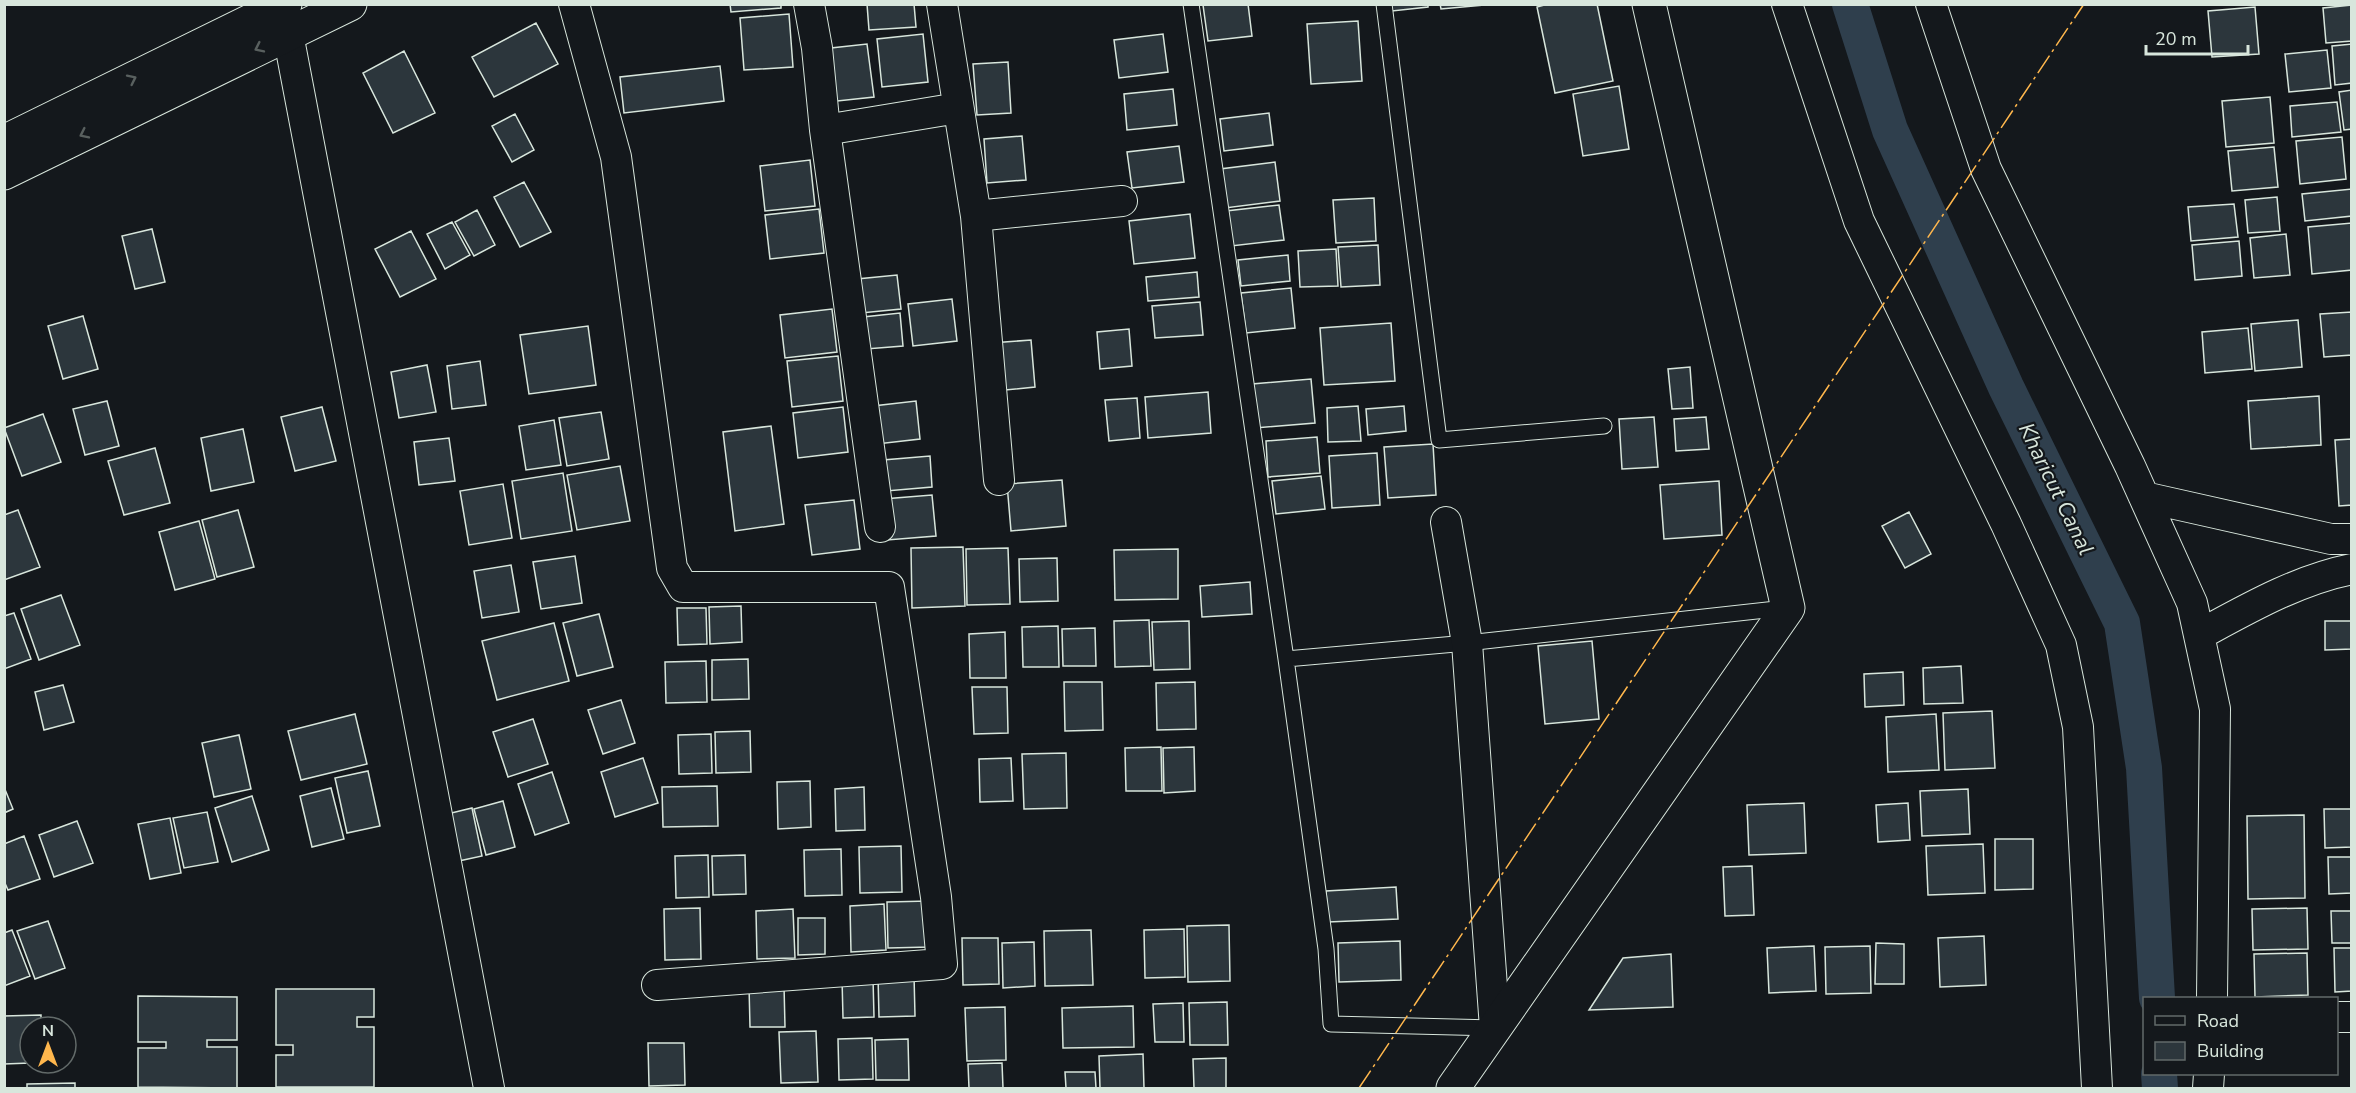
<svg xmlns="http://www.w3.org/2000/svg" width="2356" height="1093" font-family="'Nunito Sans',sans-serif">
  <rect width="100%" height="100%" fill="#14181c"/>
  <g fill="none" stroke-linecap="round" stroke-linejoin="round">
    <path stroke="#2f3f4d" stroke-width="36" d="M1850 4 1890 130 2006 387 2122 623 2144 768 2157 998
      M2159 1074 2160 1088"/>
  </g>
  <path fill="#2c363c" stroke="#d8e6dc" stroke-width="1.5" d="M730 4H781V8L731 12Z
    M867 4H914L916 27 869 30Z
    M1248 4 1252 36 1208 41 1203 5Z
    M1391 4H1428V7L1392 11Z
    M1440 4H1484V5L1441 9Z
    M1548 4H1597L1613 81 1555 93 1537 7Z
    M2352 5V41L2326 43 2323 8Z
    M2255 7 2259 54 2212 57 2208 11Z
    M789 14 793 67 744 70 740 18Z
    M1358 21 1362 81 1311 84 1307 24Z
    M536 23 558 64 494 97 472 57Z
    M923 34 928 82 882 87 877 39Z
    M1163 34 1168 72 1119 78 1114 40Z
    M867 44 874 97 828 102 822 49Z
    M2352 44V83L2335 85 2332 46Z
    M2327 50 2331 88 2289 92 2285 54Z
    M404 51 435 113 393 133 363 73Z
    M1008 62 1011 113 977 115 973 64Z
    M720 66 724 101 624 113 620 77Z
    M1619 86 1629 149 1583 156 1573 94Z
    M1173 89 1177 125 1127 130 1124 94Z
    M2352 90V129L2344 130 2339 92Z
    M2270 97 2274 143 2226 147 2222 101Z
    M2337 102 2341 132 2292 137 2290 106Z
    M1269 113 1273 145 1224 151 1220 119Z
    M515 114 534 150 512 162 492 126Z
    M1022 136 1026 180 987 183 984 139Z
    M2342 137 2346 179 2300 184 2296 141Z
    M1179 146 1184 182 1132 188 1127 152Z
    M2274 147 2278 187 2232 191 2228 151Z
    M810 160 815 206 765 211 760 166Z
    M1275 162 1280 201 1225 208 1220 169Z
    M524 182 551 232 520 247 494 197Z
    M2352 189V216L2305 221 2302 194Z
    M2277 197 2280 231 2248 233 2245 200Z
    M1374 198 1376 241 1336 243 1333 200Z
    M2234 204 2238 237 2191 241 2188 207Z
    M1279 205 1284 240 1231 246 1226 211Z
    M819 209 824 253 770 259 765 215Z
    M477 210 495 245 474 256 455 222Z
    M1190 214 1195 258 1134 264 1129 221Z
    M452 222 470 255 445 269 427 234Z
    M2352 223V270L2312 274 2308 227Z
    M152 229 165 282 135 289 122 236Z
    M411 231 436 279 400 297 375 249Z
    M2286 234 2290 275 2254 278 2250 238Z
    M2239 241 2242 276 2195 280 2192 245Z
    M1378 245 1380 285 1341 287 1338 247Z
    M1336 249 1338 286 1300 287 1298 251Z
    M1288 255 1290 281 1241 286 1238 260Z
    M1197 272 1199 297 1148 301 1146 277Z
    M897 275 901 309 861 313 857 279Z
    M1291 288 1295 328 1246 333 1241 293Z
    M952 299 957 341 913 346 908 304Z
    M1200 302 1203 335 1155 338 1152 306Z
    M832 309 837 352 785 358 780 315Z
    M2352 312V355L2324 357 2320 314Z
    M900 313 903 346 866 349 863 317Z
    M83 316 98 369 63 379 48 326Z
    M2298 320 2302 367 2255 371 2251 324Z
    M1391 323 1395 381 1324 385 1320 328Z
    M588 326 596 385 529 394 520 335Z
    M2248 328 2252 369 2205 373 2202 332Z
    M1129 329 1132 366 1100 369 1097 332Z
    M1031 340 1035 387 995 391 991 343Z
    M838 356 843 401 792 407 787 361Z
    M480 361 486 405 452 409 447 366Z
    M427 365 436 412 399 418 391 372Z
    M1690 367 1693 408 1672 409 1668 369Z
    M1311 379 1315 423 1255 428 1252 384Z
    M1208 392 1211 433 1148 438 1145 397Z
    M2319 396 2321 445 2251 449 2248 401Z
    M1137 398 1140 438 1109 441 1105 400Z
    M107 401 119 446 85 455 73 409Z
    M916 401 920 439 877 444 873 406Z
    M1358 406 1361 441 1328 442 1327 408Z
    M1404 406 1406 431 1368 435 1366 409Z
    M322 407 336 461 295 471 281 417Z
    M843 407 848 452 798 458 793 413Z
    M601 412 609 459 567 466 559 418Z
    M43 414 61 462 22 476 4 428Z
    M1654 417 1658 467 1622 469 1619 419Z
    M1706 417 1709 449 1676 451 1674 419Z
    M554 420 561 465 526 470 519 426Z
    M771 426 784 524 735 531 723 432Z
    M243 429 254 482 211 491 201 438Z
    M1317 437 1320 473 1268 477 1266 441Z
    M449 438 455 481 419 485 414 442Z
    M2352 439V505L2339 506 2335 440Z
    M1433 444 1436 495 1388 498 1384 447Z
    M155 448 170 503 124 515 108 461Z
    M1377 453 1380 505 1332 508 1329 456Z
    M930 456 932 487 886 491 883 460Z
    M620 466 630 521 577 530 567 475Z
    M563 473 572 531 521 539 512 481Z
    M1321 476 1325 509 1276 514 1272 481Z
    M1062 480 1066 526 1011 531 1007 484Z
    M1719 481 1722 535 1664 539 1660 485Z
    M503 484 512 538 469 545 460 491Z
    M932 495 936 536 887 540 883 499Z
    M854 500 860 549 812 555 805 505Z
    M18 510 40 567 4 580V515Z
    M238 510 254 567 217 577 202 520Z
    M1909 512 1931 554 1905 568 1882 526Z
    M199 521 215 579 175 590 159 532Z
    M963 547 965 606 912 608 911 548Z
    M1008 548 1010 604 967 605 966 549Z
    M1178 549V599L1115 600 1114 550Z
    M575 556 582 603 541 609 533 562Z
    M1057 558 1058 601 1020 602 1019 559Z
    M511 565 519 612 482 618 474 571Z
    M1250 582 1252 614 1202 617 1200 586Z
    M61 595 80 645 39 660 21 609Z
    M741 606 742 642 710 644 709 607Z
    M677 608H706L707 644 678 645Z
    M14 613 31 659 4 669V616Z
    M599 614 613 667 577 676 563 623Z
    M1149 620 1151 666 1115 667 1114 621Z
    M1189 621 1190 669 1154 670 1152 622Z
    M2325 621H2352V649L2325 650Z
    M554 623 569 681 497 700 482 641Z
    M1058 626 1059 667H1023L1022 627Z
    M1095 628 1096 666H1063L1062 629Z
    M1005 632 1006 678H970L969 634Z
    M1592 641 1599 719 1545 724 1538 646Z
    M748 659 749 699 712 700V660Z
    M706 661 707 702 666 703 665 662Z
    M1961 666 1963 703 1924 704 1923 668Z
    M1903 672 1904 705 1865 707 1864 674Z
    M1064 682H1102L1103 730 1065 731Z
    M1195 682 1196 729 1157 730 1156 683Z
    M63 685 74 722 44 730 35 692Z
    M972 687H1007L1008 733 974 734Z
    M621 700 635 743 603 754 588 710Z
    M1992 711 1995 768 1945 770 1943 713Z
    M355 714 367 764 301 780 288 731Z
    M1936 714 1939 770 1888 772 1886 717Z
    M533 719 548 764 508 777 493 732Z
    M750 731 751 772 716 773 715 732Z
    M711 734 712 773 679 774 678 735Z
    M239 735 251 789 214 797 202 743Z
    M1161 747 1162 791H1126L1125 748Z
    M1194 747 1195 791 1164 793 1163 748Z
    M1066 753 1067 808 1024 809 1022 754Z
    M643 758 658 803 615 817 601 772Z
    M1011 758 1013 801 980 802 979 759Z
    M368 771 380 826 347 833 335 778Z
    M552 772 569 823 535 835 518 784Z
    M810 781 811 827 778 829 777 782Z
    M717 786 718 826 663 827 662 787Z
    M4 787 13 809 4 813Z
    M864 787 865 830 836 831 835 789Z
    M331 788 344 839 312 847 300 796Z
    M1968 789 1970 834 1922 836 1920 791Z
    M252 796 269 850 232 862 215 808Z
    M503 801 515 847 486 855 474 809Z
    M1804 803 1806 853 1749 855 1747 805Z
    M1908 803 1910 840 1878 842 1876 805Z
    M472 808 482 856 454 862 443 815Z
    M2324 809H2352V847L2325 848Z
    M207 812 218 862 184 868 173 818Z
    M2304 815 2305 898 2248 899 2247 816Z
    M170 818 181 873 150 879 138 824Z
    M77 821 93 863 54 877 39 835Z
    M24 836 40 879 8 890 4 881V844Z
    M1995 839H2033V889L1995 890Z
    M1983 844 1985 893 1928 895 1926 846Z
    M901 846 902 892 860 893 859 847Z
    M841 849 842 895 805 896 804 850Z
    M708 855 709 897 676 898 675 856Z
    M745 855 746 894 713 895 712 856Z
    M2328 857H2352V893L2329 894Z
    M1752 866 1754 915 1725 916 1723 867Z
    M1396 887 1398 919 1328 922 1326 891Z
    M929 901 930 947 888 948 887 902Z
    M884 904 886 950 851 952 850 906Z
    M700 908 701 959 665 960 664 909Z
    M2307 908 2308 949 2253 950 2252 909Z
    M793 909 795 958 757 959 756 911Z
    M2331 911H2352V943H2332Z
    M798 918H825V954L798 955Z
    M48 921 65 968 35 979 17 931Z
    M1229 925 1230 981 1188 982 1187 926Z
    M1184 929 1185 977 1145 978 1144 930Z
    M12 930 30 976 4 986V933Z
    M1091 930 1093 985 1045 986 1044 931Z
    M1984 936 1986 985 1940 987 1938 938Z
    M962 938H998L999 984 963 985Z
    M1400 941 1401 980 1339 982 1338 943Z
    M1034 942 1035 986 1003 988 1002 943Z
    M1876 943 1904 944V984H1875Z
    M1814 946 1816 991 1769 993 1767 948Z
    M1870 946 1871 993 1826 994 1825 947Z
    M2334 948H2352V991L2335 992Z
    M2307 953 2308 995 2255 997 2254 954Z
    M1671 954 1673 1007 1589 1010 1623 958Z
    M914 975 915 1016 879 1017 878 976Z
    M873 978 874 1017 843 1018 842 979Z
    M784 985 785 1027H750L749 986Z
    M276 989H374V1017H357V1027H374V1087H276V1055H293V1045H276Z
    M138 996 237 997V1040H207V1047H237V1088L138 1087V1048H166V1042H138Z
    M1227 1002 1228 1045H1190L1189 1003Z
    M1183 1003 1184 1042H1155L1153 1004Z
    M1133 1006 1134 1047 1063 1048 1062 1008Z
    M1005 1007 1006 1060 967 1061 965 1008Z
    M41 1015V1027H30V1063L4 1064V1016Z
    M816 1031 818 1082 781 1083 779 1032Z
    M872 1038 873 1079 839 1080 838 1039Z
    M908 1039 909 1080H876L875 1040Z
    M648 1043H684L685 1085 649 1086Z
    M1143 1054 1144 1088H1100L1099 1056Z
    M1226 1058V1088H1194L1193 1059Z
    M1002 1063 1003 1088H969L968 1064Z
    M1065 1072H1095L1096 1088H1066Z
    M75 1083V1088H27V1084Z"/>
  <g fill="none" stroke-linecap="round" stroke-linejoin="round">
    <defs>
      <path id="lane" d="M1191 4 1286 659 1326 949 1331 1024 1495 1028
        M1384 4 1439 440 1604 426
        M1286 659 1467 643 1785 608"/>
      <path id="street" d="M574 4 616 157 672 568 683 587H889L936 897 942 964 657 985
        M809 4 817 48 825 130 880 527
        M942 4 976 216 999 480
        M1787 4 1859 221 2006 524 2061 645 2078 727 2097 1088
        M1931 4 1986 169 2130 466 2192 603 2215 709 2212 998
        M282 10 288 34 489 1088
        M825 130 958 108
        M976 216 1122 201
        M2144 497 2331 539H2352
        M1446 522 1467 643 1495 1028
        M2199 635C2247 609 2297 580 2352 569
        M2336 1017H2352
        M2208 1088 2209 1074"/>
      <path id="secondary" d="M4 142 285 4
        M4 173 350 4
        M1453 1088 1788 608 1649 4"/>
    </defs>
    <use href="#lane" stroke="#d8e6dc" stroke-width="17"/>
    <use href="#street" stroke="#d8e6dc" stroke-width="32"/>
    <use href="#secondary" stroke="#d8e6dc" stroke-width="35"/>
    <use href="#lane" stroke="#14181c" stroke-width="15"/>
    <use href="#street" stroke="#14181c" stroke-width="30"/>
    <use href="#secondary" stroke="#14181c" stroke-width="33"/>
    <path stroke="#ffb74d" stroke-width="1.5" stroke-dasharray="21 4.5 3 4.5" stroke-linecap="butt" d="M1359 1088 2084 4"/>
  </g>
  <defs><path id="oneway-chevron" d="M-2-3.5L2.5 0L-2 3.5" fill="none" stroke-width="1.6" stroke-linecap="round" stroke-linejoin="round" transform="scale(1.5)"/></defs>
  <g stroke="#59605f">
    <use href="#oneway-chevron" transform="translate(259 48) rotate(154)"/>
    <use href="#oneway-chevron" transform="translate(132 79) rotate(-26)"/>
    <use href="#oneway-chevron" transform="translate(84 134) rotate(154)"/>
  </g>
  <g text-anchor="middle" dominant-baseline="central" stroke-width="4.5" stroke-linejoin="round" paint-order="stroke">
    <g font-size="22" font-style="italic" fill="#d8e6dc" stroke="#14181c">
      <text transform="translate(2056 489) rotate(64)">Kharicut Canal</text>
    </g>
  </g>
  <rect width="2356" height="1093" fill="none" stroke="#d8e6dc" stroke-width="12"/>
  <rect x="2143" y="997" width="195" height="78" fill="#14181c" stroke="#626a69" stroke-width="1.5"/>
  <rect x="2155" y="1016" width="30" height="9" fill="#14181c" stroke="#626a69" stroke-width="1.5"/>
  <text x="2197" y="1027" font-size="18" fill="#d8e6dc">Road</text>
  <rect x="2155" y="1042" width="30" height="18" fill="#2c363c" stroke="#626a69" stroke-width="1.5"/>
  <text x="2197" y="1057" font-size="18" fill="#d8e6dc">Building</text>
  <g transform="translate(48 1045)"><circle r="28" fill="#14181c" stroke="#626a69" stroke-width="1.5"/>
  <path d="M0-4.5L10 22L0 15L-10 22Z" fill="#ffb74d"/>
  <text y="-9" font-size="16" font-weight="bold" text-anchor="middle" fill="#d8e6dc">N</text>
  </g>
  <path d="M2146 45v9h102v-9" fill="none" stroke="#d8e6dc" stroke-width="3"/>
  <text x="2155" y="45" font-size="18" fill="#d8e6dc" stroke="#14181c" stroke-width="4.5" paint-order="stroke">20 m</text>
</svg>
